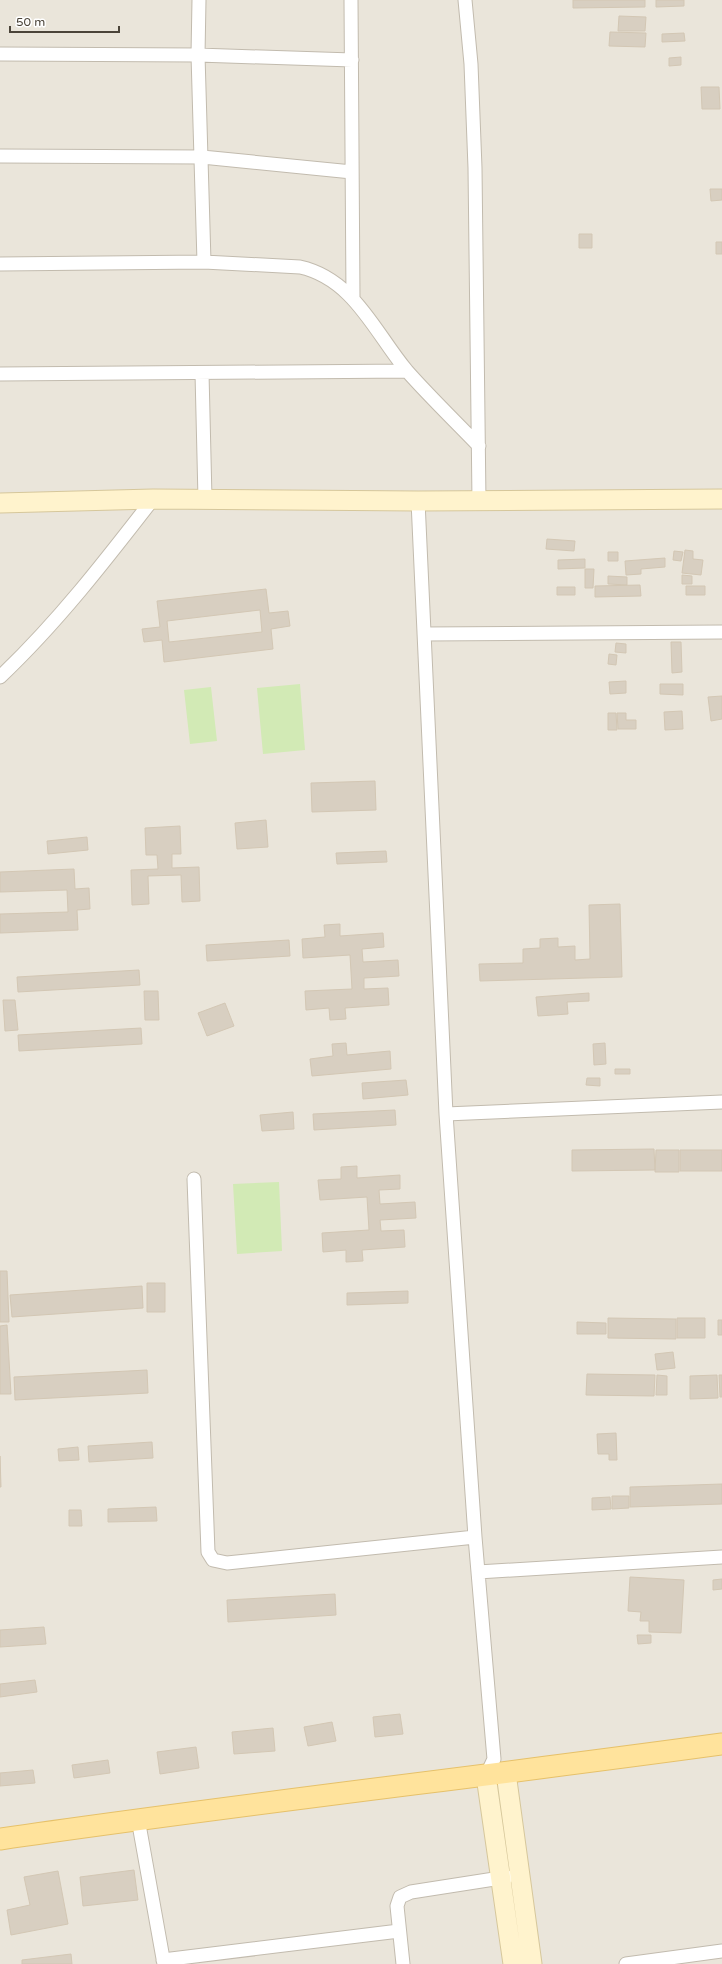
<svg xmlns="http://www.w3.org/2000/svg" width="722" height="1964" font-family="'Varela Round',sans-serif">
  <rect width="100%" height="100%" fill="#f6f3ec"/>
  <path fill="#eae5da" d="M0 0H722V1964H0Z"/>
  <path fill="#d2eab5" d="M300 684 305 750 263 754 257 688Z
    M211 687 217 741 190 744 184 690Z
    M279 1182 282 1251 237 1254 233 1184Z"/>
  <path fill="#d8cfc1" stroke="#d3c7b4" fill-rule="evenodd" d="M573 0H645V7L573 8Z
    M656 0H684V6L656 7Z
    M619 16 646 17 645 31H618Z
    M610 32 646 33 645 47 609 46Z
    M684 33 685 41 662 42V34Z
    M681 57V65L669 66V58Z
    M701 87H719L720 109H702Z
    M710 189H722V200L711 201Z
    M579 234H592V248H579Z
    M716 242H722V254H716Z
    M547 539 575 541 574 551 546 549Z
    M685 550 693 551V559L703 560 701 575 682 573Z
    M674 551 683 552 681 561 673 560Z
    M608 552H618V561H608Z
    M665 558V567L641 569V574L626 575 625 561Z
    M585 559V568L558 569V560Z
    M585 569H594L593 588H585Z
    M682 575 692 576V584H682Z
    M608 576 627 577V585L608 584Z
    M640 585 641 596 595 597V586Z
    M686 586H705V595H686Z
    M557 587H575V595H557Z
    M266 589 269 613 288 611 290 626 271 629 273 649 164 662 162 640 144 642 142 629 160 627 157 601ZM260 610 262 632 169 642 167 621Z
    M671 642H681L682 672 672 673Z
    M616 643 626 644V653L615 652Z
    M609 654 617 655 616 665 608 664Z
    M626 681V693L610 694 609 682Z
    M660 684H683V695L660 694Z
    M722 696V719L711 721 708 697Z
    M682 711 683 729 665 730 664 712Z
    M608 713H616L617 730H608Z
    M617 713H626V720H636V729H618Z
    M375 781 376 810 312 812 311 783Z
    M266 820 268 847 237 849 235 823Z
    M180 826 181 854H172V868L199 867 200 901 182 902 181 875 148 876 149 904 132 905 131 870 158 869 157 855H146L145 828Z
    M87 837 88 850 48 854 47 841Z
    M386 851 387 862 337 864 336 853Z
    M74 869 75 889 89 888 90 909 77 910 78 930 0 933V914L68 912 67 890 0 892V872Z
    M620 904 622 977 480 981 479 964 523 963V949L540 948V939L558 938V947L575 946V960L590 959 589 905Z
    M340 924V936L383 933 384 947 362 949 363 962 398 960 399 976 364 978V989L388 988 389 1005 345 1008 346 1019 330 1020 329 1008 306 1010 305 991 352 989 350 955 303 958 302 939 325 937 324 925Z
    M289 940 290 956 207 961 206 945Z
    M139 970 140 985 18 992 17 977Z
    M144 991H158L159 1020H145Z
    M589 993V1001L567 1002 568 1014 538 1016 536 997Z
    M3 1000H15L18 1030 5 1031Z
    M225 1003 234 1026 207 1036 198 1013Z
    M141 1028 142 1044 19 1051 18 1035Z
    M346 1043 347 1055 390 1051 391 1069 312 1076 310 1059 333 1056 332 1044Z
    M605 1043 606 1064 594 1065 593 1044Z
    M615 1069H630V1074H615Z
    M587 1078H600V1086L586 1085Z
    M406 1080 408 1095 363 1099 362 1083Z
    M395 1110 396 1125 314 1130 313 1114Z
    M293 1112 294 1129 262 1131 260 1115Z
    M654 1149 655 1170 572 1171V1150Z
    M656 1150H679V1172H655Z
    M680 1150H722V1171H680Z
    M357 1166V1178L400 1175V1189L379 1190 380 1204 415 1202 416 1218 380 1220 381 1231 404 1230 405 1247 362 1250 363 1261 346 1262V1250L323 1252 322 1233 369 1230 367 1197 320 1200 318 1180 341 1179V1167Z
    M0 1271H7L9 1322H0Z
    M147 1283H165V1312H147Z
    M142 1286 143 1308 12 1317 10 1295Z
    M408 1291V1303L347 1305V1293Z
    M608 1318 676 1319V1339L608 1338Z
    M677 1318H705V1338H677Z
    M718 1320H722V1335H718Z
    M577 1322 606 1323V1334H577Z
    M7 1325 11 1394H0V1326Z
    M673 1352 675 1368 657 1370 655 1354Z
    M147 1370 148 1393 15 1400 14 1377Z
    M587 1374 655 1375 654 1396 586 1395Z
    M657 1375 667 1376V1395H656Z
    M717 1375 718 1398 690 1399V1376Z
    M719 1375H722V1397H720Z
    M616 1433 617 1460H609V1454H598L597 1434Z
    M152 1442 153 1458 89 1462 88 1446Z
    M78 1447 79 1460 59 1461 58 1449Z
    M0 1456 1 1487H0Z
    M722 1484V1504L630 1507V1487Z
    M612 1496H629V1508L612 1509Z
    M610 1497 611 1509 592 1510V1498Z
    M156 1507 157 1521 108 1522V1509Z
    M69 1510H81L82 1526H69Z
    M630 1577 684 1580 681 1633 649 1632V1621H640L641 1612 628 1611Z
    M722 1579V1589L713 1590V1580Z
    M335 1594 336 1615 228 1622 227 1600Z
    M44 1627 46 1644 0 1647V1630Z
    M637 1635H651V1643L638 1644Z
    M35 1680 37 1692 0 1697V1684Z
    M400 1714 403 1734 375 1737 373 1717Z
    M332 1722 336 1741 308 1746 304 1727Z
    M273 1728 275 1751 234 1754 232 1732Z
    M196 1747 199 1768 160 1774 157 1752Z
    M108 1760 110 1773 74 1778 72 1765Z
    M33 1770 35 1783 0 1786V1773Z
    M134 1870 138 1900 83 1906 80 1877Z
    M58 1871 68 1924 11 1935 7 1910 30 1905 24 1877Z
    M71 1954 72 1964H22V1960Z"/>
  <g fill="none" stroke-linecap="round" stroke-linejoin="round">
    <defs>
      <path id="street" d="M199 0 198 55 204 262
        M351 0 353 298
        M465 0 471 64 475 168 479 501
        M0 54 198 55 352 60
        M0 156 202 157 352 172
        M0 264 204 262 300 267C354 279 375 333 407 371 430 397 455 421 479 446
        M202 373 205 499
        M0 374 407 371
        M418 501 446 1114 475 1537 494 1759 486 1776
        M424 634 722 632
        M0 677C57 623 105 561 153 499
        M446 1114 722 1102
        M194 1179 208 1552 213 1560 227 1563 475 1537
        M478 1572 722 1557
        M138 1819 164 1964
        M163 1960 399 1931
        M403 1964 397 1906 400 1897 411 1892 507 1877
        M626 1964 722 1951"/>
      <path id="secondary" d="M0 503 153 499 418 501 722 499
        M506 1773 532 1964
        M486 1776 513 1964"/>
      <path id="primary" d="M0 1839C240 1804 481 1777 722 1744"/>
    </defs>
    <use href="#street" stroke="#c2bbae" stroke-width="15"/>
    <use href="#secondary" stroke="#d6c79b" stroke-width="21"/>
    <use href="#primary" stroke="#e6c16a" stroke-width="23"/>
    <use href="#street" stroke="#fff" stroke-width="13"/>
    <use href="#secondary" stroke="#fff3cd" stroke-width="19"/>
    <use href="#primary" stroke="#ffe39c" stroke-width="21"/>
  </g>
  <path d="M10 26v6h109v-6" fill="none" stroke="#4b4439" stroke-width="2"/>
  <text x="16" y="26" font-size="12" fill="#4b4439" stroke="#ffffff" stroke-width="3" paint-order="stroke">50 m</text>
</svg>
